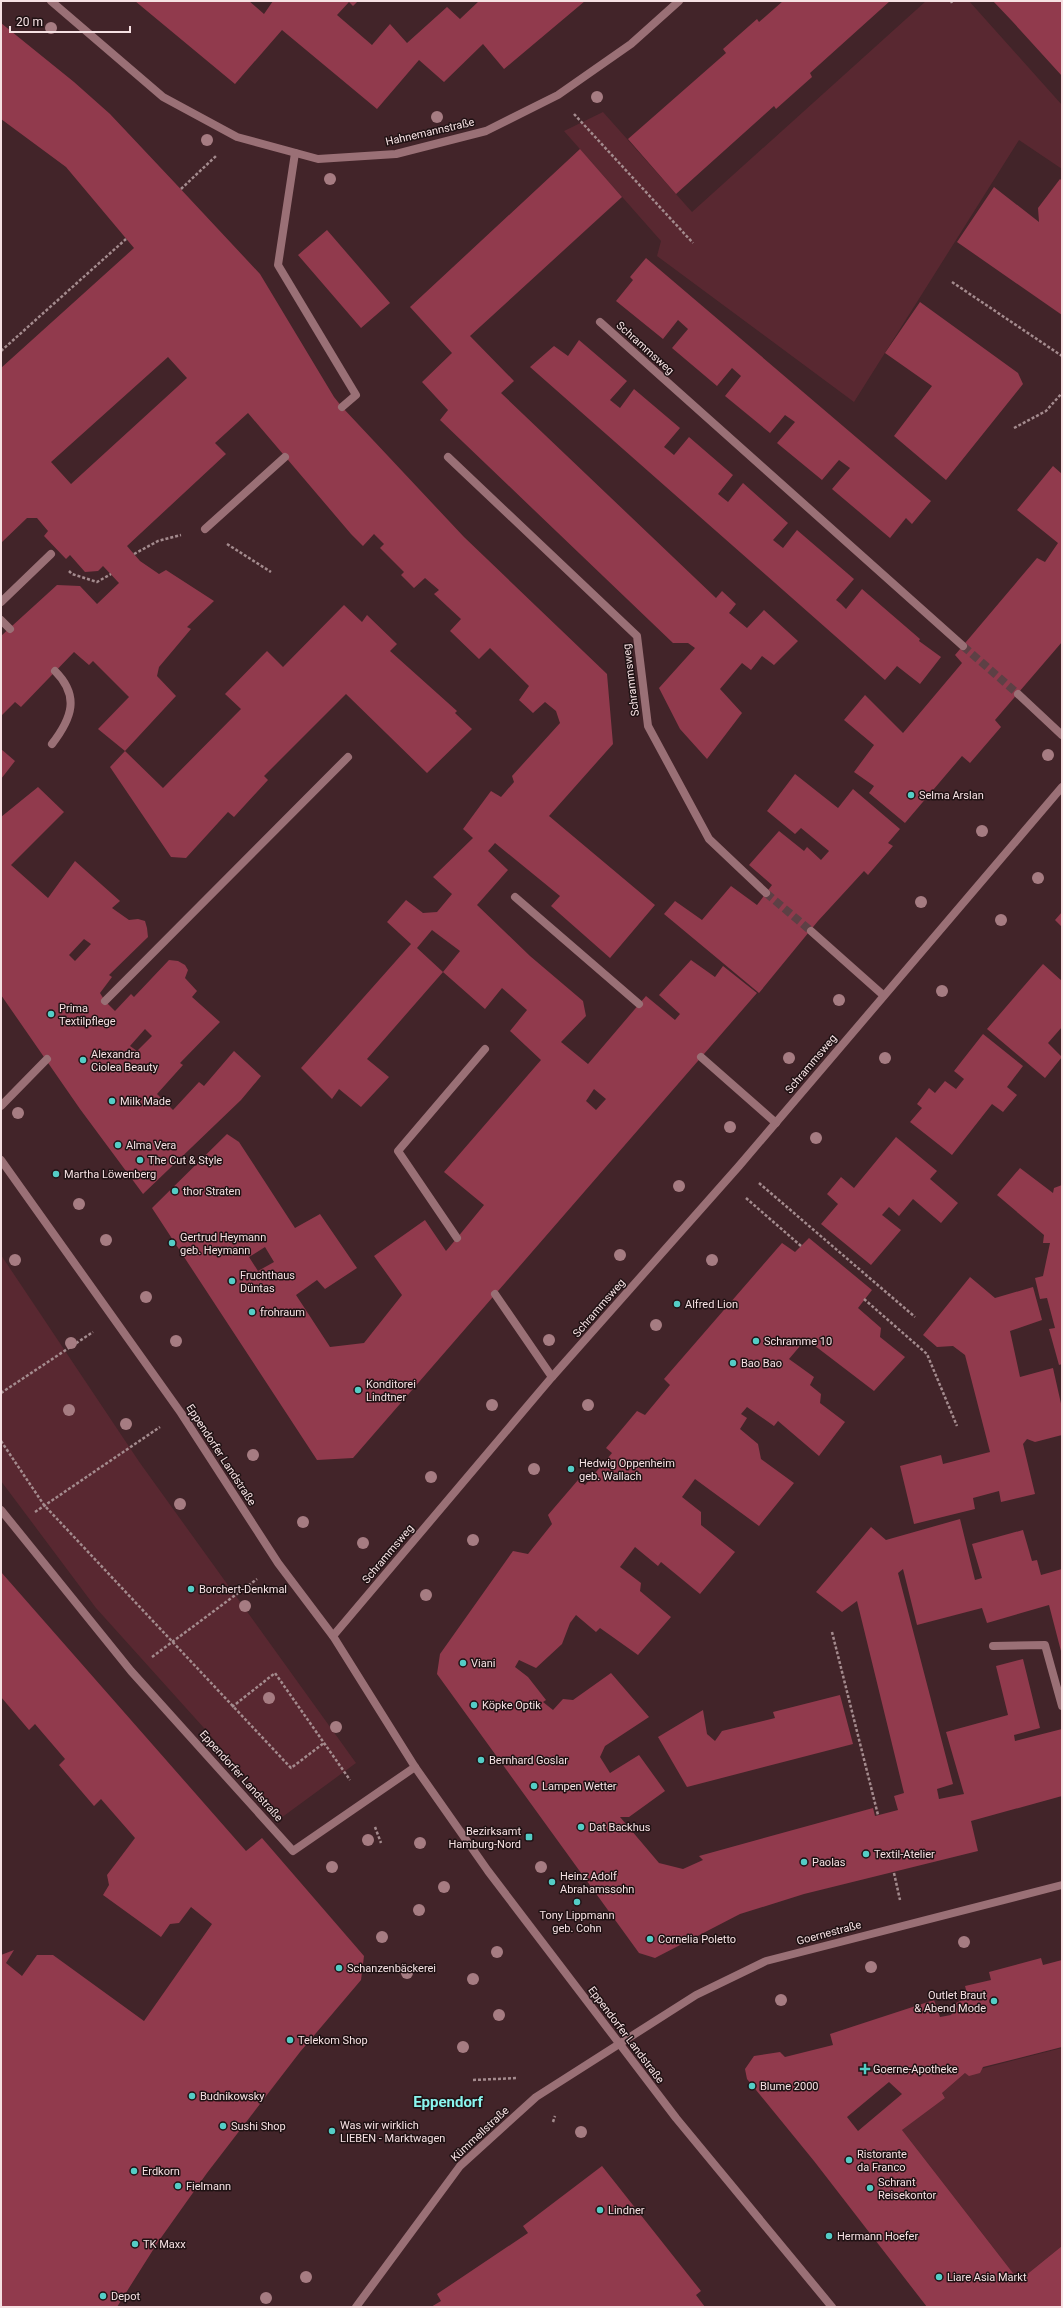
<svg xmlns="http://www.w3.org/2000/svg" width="1063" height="2308" font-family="Roboto,sans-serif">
  <rect width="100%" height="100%" fill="#422429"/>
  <path fill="#592831" d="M926 1H969L1062 105V169L1019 140 854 402 657 256 661 241 564 131 603 112 692 212Z
    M1 1255 140 1463 356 1763 281 1818 204 1728 96 1608 1 1481Z
    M1062 2048V2246L1025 2276 1016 2277 902 2130 945 2098 942 2093 965 2073Z"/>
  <path fill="#913a4d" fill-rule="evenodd" d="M135 1H249L264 14 273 1H358L353 6 349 2 337 15 372 45 390 24 407 43 447 7 460 19 479 1H585L504 69 483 44 444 82 419 60 377 109 282 30 235 84Z
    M783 1H890L810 73 812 77 776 109 774 106 676 194 628 139 726 53 723 49 757 19 759 22Z
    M993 1H1062V76L1012 21Z
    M1 23 74 82 110 114 175 183 260 274 334 397 342 407 464 537 607 674 613 744 549 816 655 905 610 958 551 906 560 896 495 843 488 851 508 870 477 905 530 956 583 1001 586 1016 561 1042 588 1064 646 996 675 1020 680 1014 659 995 691 960 715 977 723 966 757 993 353 1458 317 1460 152 1208 227 1134 239 1142 295 1228 320 1214 357 1268 325 1289 317 1280 296 1295 330 1347 364 1343 402 1295 374 1256 425 1220 446 1251 457 1238 484 1205 444 1172 541 1060 510 1031 527 1010 502 988 485 1009 443 972 460 951 432 930 417 948 443 972 367 1059 389 1077 361 1107 339 1089 332 1099 301 1068 411 944 387 922 406 900 423 913 437 912 452 894 433 877 473 838 463 829 491 791 501 797 514 782 512 776 560 723 556 711 545 702 533 713 519 700 529 686 490 648 479 659 450 631 461 619 434 594 439 590 425 578 414 588 401 575 404 572 380 548 384 544 374 534 363 546 351 534 248 413 215 443 226 454 127 546 140 561 159 574 166 570 214 601 187 627 191 629 159 667 157 676 176 696 125 751 163 788 241 709 225 694 267 651 283 667 344 605 362 622 367 615 397 644 390 651 457 711 455 713 472 729 427 773 346 694 264 776 268 780 234 817 228 812 186 858 171 857 110 767 125 751 98 729 129 697 93 661 89 665 74 652 21 707 15 702 1 716V636L57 585 80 586 97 604 119 583 103 566 98 571 85 572 70 555 66 559 44 536 48 531 37 518H27L1 543V368L134 248 66 167 1 119ZM168 357 187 378 71 484 51 462ZM594 1089 606 1099 596 1110 586 1101ZM265 1247 274 1262 258 1271 249 1257Z
    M580 149 622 197 470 336 514 381 501 393 716 598 722 591 736 604 729 613 747 628 764 610 798 641 774 665 762 656 751 670 742 663 720 689 742 713 707 759 680 729 659 688 695 648 688 643H673L440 420 448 410 422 382 452 353 410 307Z
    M1060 179 1062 181V315L957 242 994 187 1039 222 1038 208Z
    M327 230 390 303 361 328 298 255Z
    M646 258 931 501 912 524 906 518 890 538 832 489 850 468 839 460 822 480 777 443 795 422 785 415 770 433 725 396 741 376 732 368 717 386 672 348 688 329 678 320 663 339 616 301 633 280 630 277Z
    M920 302 1018 373 1023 384 946 480 894 436 932 386 885 353Z
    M579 340 627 381 610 400 620 408 634 389 680 428 664 447 668 450 674 455 689 437 733 475 718 494 728 502 743 483 788 523 773 540 783 548 797 530 854 579 836 600 841 604 846 609 862 589 920 639 919 641 941 657 920 684 897 666 885 680 530 367 554 346 568 356Z
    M1053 466 1062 474V642L995 720 1001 727 970 763 962 756 905 823 869 793 874 786 854 772 874 745 844 720 865 695 903 733 962 663 955 655 1037 558 1045 562 1058 543 1017 510Z
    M1 749 15 761 1 779Z
    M795 774 838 808 853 789 900 829 888 843 893 846 868 875 864 871 818 921 759 993 664 914 675 901 702 920 731 886 757 905 772 885 749 865 779 831 804 851 807 847 821 860 829 851 801 828 795 834 767 811Z
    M38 787 64 812 11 865 48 898 75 861 120 901 112 908 129 920 138 919 145 921 147 928 148 937 109 975 112 977 100 993 105 1001 115 1011 131 994 134 997 169 960 178 961 185 965 188 970 185 978 197 991 192 997 220 1022 180 1063 183 1065 157 1094 173 1110 199 1082 204 1086 234 1051 261 1076 241 1100 143 1194 80 1109 1 995V817ZM84 939 91 944 75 961 69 955ZM145 1029 152 1036 137 1051 130 1046Z
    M1062 912V927L1055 920Z
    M1043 964 1062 981V1027L1048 1043 1062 1057 1045 1078 987 1029Z
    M983 1034 1023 1066 1007 1087 1017 1095 1003 1112 992 1104 952 1155 910 1122 922 1108 917 1104 929 1088 935 1093 945 1081 956 1089 964 1079 954 1071Z
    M896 1137 937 1171 930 1179 958 1203 941 1223 913 1199 899 1216 889 1207 882 1215 901 1230 871 1265 821 1224 838 1204 827 1194 841 1177 854 1188Z
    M1020 1168 1053 1193 1054 1188 1062 1185V1364L1059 1365 1049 1329 1055 1328 1047 1298 1040 1299 1035 1278 1043 1276 1050 1243H1043L1044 1235 997 1195Z
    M809 1238 872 1290 858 1308 881 1328 880 1337 905 1357 874 1391 806 1339 789 1359 814 1377 810 1385 821 1394 820 1403 845 1422 819 1456 778 1421 774 1426 747 1407 741 1414 747 1418 740 1429 758 1444 761 1459 794 1483 759 1526 695 1479 682 1497 701 1512V1525L735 1552 700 1594 661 1562 658 1566 635 1547 620 1567 641 1583 640 1591 671 1617 638 1655 600 1628 596 1632 576 1615 570 1623 562 1644 536 1668 519 1660 515 1667 528 1677 546 1700 543 1702 553 1710 563 1699 573 1700 611 1673 649 1717 605 1746 600 1757 610 1773 639 1755 665 1791 629 1817H620L659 1863 683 1869 703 1860 699 1856 873 1808 875 1816 898 1810 894 1796 904 1793 857 1601 842 1612 816 1592 871 1527 886 1540 960 1519 975 1580 982 1578 972 1544 1023 1530 1032 1561 1037 1560 1041 1575 1062 1569V1655L1049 1605 987 1623 982 1608 917 1625 903 1569 898 1573 953 1784 937 1789 939 1799 964 1794 946 1732 1008 1715 996 1666 1023 1659 1040 1728 1014 1735 1015 1741 1062 1729V1796L971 1821 978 1851 804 1894 740 1914 655 1958 639 1953 437 1674 440 1654 513 1551 528 1554 552 1524 548 1515 578 1480 585 1485 612 1453 606 1448 637 1411 645 1415 670 1385 664 1379 782 1243 795 1252Z
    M970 1277 995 1298 1033 1287 1042 1320 1010 1331 1020 1377 1053 1368 1062 1408V1435L1035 1442 1027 1439 1023 1444 1035 1494 1001 1502 999 1491 973 1498 975 1509 914 1524 900 1466 941 1455 943 1464 990 1452 965 1355 953 1346 937 1347 923 1335Z
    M1 1572 246 1851 262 1838 364 1956 361 1980 300 2052 207 2173 158 2242 117 2307H1V1955L14 1950 6 1963 22 1976 37 1955H53L144 2021 212 1924 191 1907 179 1923 170 1924 161 1937 103 1895 109 1885 107 1875 135 1838 101 1799 94 1806 59 1765 65 1759 35 1724 29 1730 1 1697Z
    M840 1695 853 1744 687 1787 658 1737 703 1710 707 1734 715 1741 722 1731 775 1718 773 1712Z
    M1041 1958 1043 1965 1062 1960V2047L983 2067 980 2073 969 2076 965 2073 942 2093 945 2098 902 2130 1016 2277 1025 2276 1062 2246V2307H927L814 2161 747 2079 745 2069 754 2056 780 2052 785 2057 833 2045 830 2034 934 2000 940 2017 951 2015 957 2007 956 2003 968 1997 965 1986 991 1980 989 1972ZM889 2082 902 2094 858 2131 847 2117Z
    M602 2166 701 2291 696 2295 705 2307H431L441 2301 437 2294 528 2233 523 2226Z"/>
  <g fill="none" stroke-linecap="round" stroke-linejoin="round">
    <path stroke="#5d4045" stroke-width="8" stroke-dasharray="8 4" stroke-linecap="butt" d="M963 646 1018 694
      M766 893 811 931"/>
    <path stroke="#a48b8e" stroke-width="2.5" stroke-dasharray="3 2" stroke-linecap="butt" d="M951 1 952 3
      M574 114 693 243
      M181 189 217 155
      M952 282 1062 356
      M1 351 126 239
      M1014 428 1046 411 1062 393
      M227 544 271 572
      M134 554 158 541 181 535
      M69 571 72 574 97 582 111 574
      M759 1183 915 1317
      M746 1198 801 1246
      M864 1299 927 1354 957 1426
      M1 1393 93 1332
      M1 1441 44 1505 291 1768 324 1743
      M35 1512 160 1427
      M832 1632 878 1815
      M152 1657 257 1579
      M232 1707 275 1673 350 1780
      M375 1827 381 1843
      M894 1873 900 1900
      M473 2080 518 2078
      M553 2122 555 2116"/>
    <path stroke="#9a7076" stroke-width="8" d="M295 153 278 265 356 395 342 407
      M205 529 285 457
      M1 602 51 554
      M1 620 10 629
      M52 744C72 718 80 696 55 671
      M515 897 639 1004
      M105 1001 348 757
      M701 1057 776 1123
      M1 1106 47 1059
      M457 1238 398 1151 485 1049
      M495 1294 552 1377
      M993 1646 1045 1645 1062 1706"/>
    <path stroke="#9a7076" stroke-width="8" d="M600 322 963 646
      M448 457 637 636 648 726 709 839 766 893
      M1018 694 1062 735
      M811 931 883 995"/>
    <path stroke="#9a7076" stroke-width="8" d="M51 1 163 97 237 137 318 159 396 154 486 131 558 95 631 44 679 1
      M1 1510 131 1671 293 1851 415 1767
      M333 1636 552 1377 739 1166 1062 787
      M356 2307 460 2166 536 2097 696 1995 766 1961 1062 1885"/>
    <path stroke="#9a7076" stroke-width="8" d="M1 1160 181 1413 278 1563 333 1636 415 1767 488 1871 676 2118 832 2307"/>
  </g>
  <g fill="#a67c82">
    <circle cx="51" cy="28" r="6"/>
    <circle cx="597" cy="97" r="6"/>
    <circle cx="437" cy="117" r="6"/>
    <circle cx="207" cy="140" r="6"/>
    <circle cx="330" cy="179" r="6"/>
    <circle cx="1048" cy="755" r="6"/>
    <circle cx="982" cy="831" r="6"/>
    <circle cx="1038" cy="878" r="6"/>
    <circle cx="921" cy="902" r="6"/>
    <circle cx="1001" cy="920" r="6"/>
    <circle cx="942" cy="991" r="6"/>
    <circle cx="839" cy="1000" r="6"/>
    <circle cx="789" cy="1058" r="6"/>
    <circle cx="885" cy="1058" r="6"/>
    <circle cx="18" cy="1113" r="6"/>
    <circle cx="730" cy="1127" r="6"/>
    <circle cx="816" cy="1138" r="6"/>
    <circle cx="679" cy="1186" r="6"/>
    <circle cx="79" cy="1204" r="6"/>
    <circle cx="106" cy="1240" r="6"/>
    <circle cx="620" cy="1255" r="6"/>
    <circle cx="15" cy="1260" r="6"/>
    <circle cx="712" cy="1260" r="6"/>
    <circle cx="146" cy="1297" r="6"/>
    <circle cx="656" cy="1325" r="6"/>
    <circle cx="549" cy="1340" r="6"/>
    <circle cx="176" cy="1341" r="6"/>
    <circle cx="71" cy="1343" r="6"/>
    <circle cx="492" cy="1405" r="6"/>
    <circle cx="588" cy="1405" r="6"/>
    <circle cx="69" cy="1410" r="6"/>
    <circle cx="126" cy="1424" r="6"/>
    <circle cx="253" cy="1455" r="6"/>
    <circle cx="534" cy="1469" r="6"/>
    <circle cx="431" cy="1477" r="6"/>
    <circle cx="180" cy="1504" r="6"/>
    <circle cx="303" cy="1522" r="6"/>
    <circle cx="473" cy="1540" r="6"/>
    <circle cx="363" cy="1543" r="6"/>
    <circle cx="426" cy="1595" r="6"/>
    <circle cx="245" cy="1606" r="6"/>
    <circle cx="269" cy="1698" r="6"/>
    <circle cx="336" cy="1727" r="6"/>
    <circle cx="368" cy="1840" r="6"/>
    <circle cx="420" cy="1843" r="6"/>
    <circle cx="332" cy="1867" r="6"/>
    <circle cx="541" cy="1867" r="6"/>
    <circle cx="444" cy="1887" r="6"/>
    <circle cx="419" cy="1910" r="6"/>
    <circle cx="382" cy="1937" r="6"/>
    <circle cx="964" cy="1942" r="6"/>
    <circle cx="497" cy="1952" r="6"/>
    <circle cx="871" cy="1967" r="6"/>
    <circle cx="407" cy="1973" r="6"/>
    <circle cx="473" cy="1979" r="6"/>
    <circle cx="781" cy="2000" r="6"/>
    <circle cx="499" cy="2015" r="6"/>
    <circle cx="463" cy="2047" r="6"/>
    <circle cx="581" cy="2132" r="6"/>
    <circle cx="306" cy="2277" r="6"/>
    <circle cx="266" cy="2298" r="6"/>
  </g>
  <g fill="#54cdc6" stroke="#201214" stroke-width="1.5">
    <circle cx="911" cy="795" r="4"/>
    <circle cx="51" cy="1014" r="4"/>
    <circle cx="83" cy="1060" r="4"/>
    <circle cx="112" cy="1101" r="4"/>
    <circle cx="118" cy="1145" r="4"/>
    <circle cx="140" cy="1160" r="4"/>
    <circle cx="56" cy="1174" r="4"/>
    <circle cx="175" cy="1191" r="4"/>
    <circle cx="172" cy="1243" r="4"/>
    <circle cx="232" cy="1281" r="4"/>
    <circle cx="677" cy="1304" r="4"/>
    <circle cx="252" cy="1312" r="4"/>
    <circle cx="756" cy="1341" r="4"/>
    <circle cx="733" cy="1363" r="4"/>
    <circle cx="358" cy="1390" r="4"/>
    <circle cx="571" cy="1469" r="4"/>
    <circle cx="191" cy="1589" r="4"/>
    <circle cx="463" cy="1663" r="4"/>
    <circle cx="474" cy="1705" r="4"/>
    <circle cx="481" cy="1760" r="4"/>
    <circle cx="534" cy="1786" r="4"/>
    <circle cx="581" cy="1827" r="4"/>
    <rect x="525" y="1833" width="8" height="8" rx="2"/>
    <circle cx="866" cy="1854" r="4"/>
    <circle cx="804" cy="1862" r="4"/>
    <circle cx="552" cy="1882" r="4"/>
    <circle cx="577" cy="1902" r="4"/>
    <circle cx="650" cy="1939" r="4"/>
    <circle cx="339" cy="1968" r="4"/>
    <circle cx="994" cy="2001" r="4"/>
    <circle cx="290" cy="2040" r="4"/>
    <path d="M863 2063h4v4h4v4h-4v4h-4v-4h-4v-4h4z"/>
    <circle cx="752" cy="2086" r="4"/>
    <circle cx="192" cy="2096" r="4"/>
    <circle cx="223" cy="2126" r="4"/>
    <circle cx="332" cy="2131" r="4"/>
    <circle cx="849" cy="2160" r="4"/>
    <circle cx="134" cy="2171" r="4"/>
    <circle cx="178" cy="2186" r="4"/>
    <circle cx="870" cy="2188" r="4"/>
    <circle cx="600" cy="2210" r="4"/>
    <circle cx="829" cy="2236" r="4"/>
    <circle cx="135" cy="2244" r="4"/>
    <circle cx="939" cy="2277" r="4"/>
    <circle cx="103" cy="2296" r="4"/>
  </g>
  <g text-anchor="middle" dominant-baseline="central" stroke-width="3" stroke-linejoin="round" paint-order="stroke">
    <g font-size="11" fill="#f6e1e3" stroke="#201214">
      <text transform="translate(430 132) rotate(-13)">Hahnemannstraße</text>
      <text transform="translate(645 348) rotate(42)">Schrammsweg</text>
      <text transform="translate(631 680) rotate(-97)">Schrammsweg</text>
      <text transform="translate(811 1064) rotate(-50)">Schrammsweg</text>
      <text transform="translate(599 1308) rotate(-49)">Schrammsweg</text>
      <text transform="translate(221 1455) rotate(57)">Eppendorfer Landstraße</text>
      <text transform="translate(388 1554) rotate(-50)">Schrammsweg</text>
      <text transform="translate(241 1776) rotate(48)">Eppendorfer Landstraße</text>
      <text transform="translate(829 1933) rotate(-15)">Goernestraße</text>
      <text transform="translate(626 2035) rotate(53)">Eppendorfer Landstraße</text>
      <text transform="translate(480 2134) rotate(-43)">Kümmellstraße</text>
    </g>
    <g font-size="11" fill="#f6e1e3" stroke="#201214" text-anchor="start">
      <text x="919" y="795">Selma Arslan</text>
      <text x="59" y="1008">Prima<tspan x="59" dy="13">Textilpflege</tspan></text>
      <text x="91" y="1054">Alexandra<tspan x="91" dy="13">Ciolea Beauty</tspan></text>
      <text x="120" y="1101">Milk Made</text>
      <text x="126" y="1145">Alma Vera</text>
      <text x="148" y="1160">The Cut &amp; Style</text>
      <text x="64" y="1174">Martha Löwenberg</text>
      <text x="183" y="1191">thor Straten</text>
      <text x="180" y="1237">Gertrud Heymann<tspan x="180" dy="13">geb. Heymann</tspan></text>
      <text x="240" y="1275">Fruchthaus<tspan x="240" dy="13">Düntas</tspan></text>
      <text x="685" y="1304">Alfred Lion</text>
      <text x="260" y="1312">frohraum</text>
      <text x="764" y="1341">Schramme 10</text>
      <text x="741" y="1363">Bao Bao</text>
      <text x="366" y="1384">Konditorei<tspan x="366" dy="13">Lindtner</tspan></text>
      <text x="579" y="1463">Hedwig Oppenheim<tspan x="579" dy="13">geb. Wallach</tspan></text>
      <text x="199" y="1589">Borchert-Denkmal</text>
      <text x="471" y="1663">Viani</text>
      <text x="482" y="1705">Köpke Optik</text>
      <text x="489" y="1760">Bernhard Goslar</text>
      <text x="542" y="1786">Lampen Wetter</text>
      <text x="589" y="1827">Dat Backhus</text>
      <text x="521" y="1831" text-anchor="end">Bezirksamt<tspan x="521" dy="13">Hamburg-Nord</tspan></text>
      <text x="874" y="1854">Textil-Atelier</text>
      <text x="812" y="1862">Paolas</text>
      <text x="560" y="1876">Heinz Adolf<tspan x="560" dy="13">Abrahamssohn</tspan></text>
      <text x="577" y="1915" text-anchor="middle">Tony Lippmann<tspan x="577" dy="13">geb. Cohn</tspan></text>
      <text x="658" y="1939">Cornelia Poletto</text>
      <text x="347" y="1968">Schanzenbäckerei</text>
      <text x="986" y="1995" text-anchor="end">Outlet Braut<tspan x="986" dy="13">&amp; Abend Mode</tspan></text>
      <text x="298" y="2040">Telekom Shop</text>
      <text x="873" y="2069">Goerne-Apotheke</text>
      <text x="760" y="2086">Blume 2000</text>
      <text x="200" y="2096">Budnikowsky</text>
      <text x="340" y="2125">Was wir wirklich<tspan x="340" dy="13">LIEBEN - Marktwagen</tspan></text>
      <text x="231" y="2126">Sushi Shop</text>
      <text x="857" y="2154">Ristorante<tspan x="857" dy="13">da Franco</tspan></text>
      <text x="142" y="2171">Erdkorn</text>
      <text x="878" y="2182">Schrant<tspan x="878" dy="13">Reisekontor</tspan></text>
      <text x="186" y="2186">Fielmann</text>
      <text x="608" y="2210">Lindner</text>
      <text x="837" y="2236">Hermann Hoefer</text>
      <text x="143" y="2244">TK Maxx</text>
      <text x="947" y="2277">Liare Asia Markt</text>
      <text x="111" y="2296">Depot</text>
    </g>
    <g font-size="15" font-weight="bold" fill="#8af5ee" stroke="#201214">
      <text x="448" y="2102">Eppendorf</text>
    </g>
  </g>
  <rect width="1063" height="2308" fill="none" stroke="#f6e1e3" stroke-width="4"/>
  <path d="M10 26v6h120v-6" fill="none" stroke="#f6e1e3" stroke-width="2"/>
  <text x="16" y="26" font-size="12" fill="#f6e1e3" stroke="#201214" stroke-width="3" paint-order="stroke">20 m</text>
</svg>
